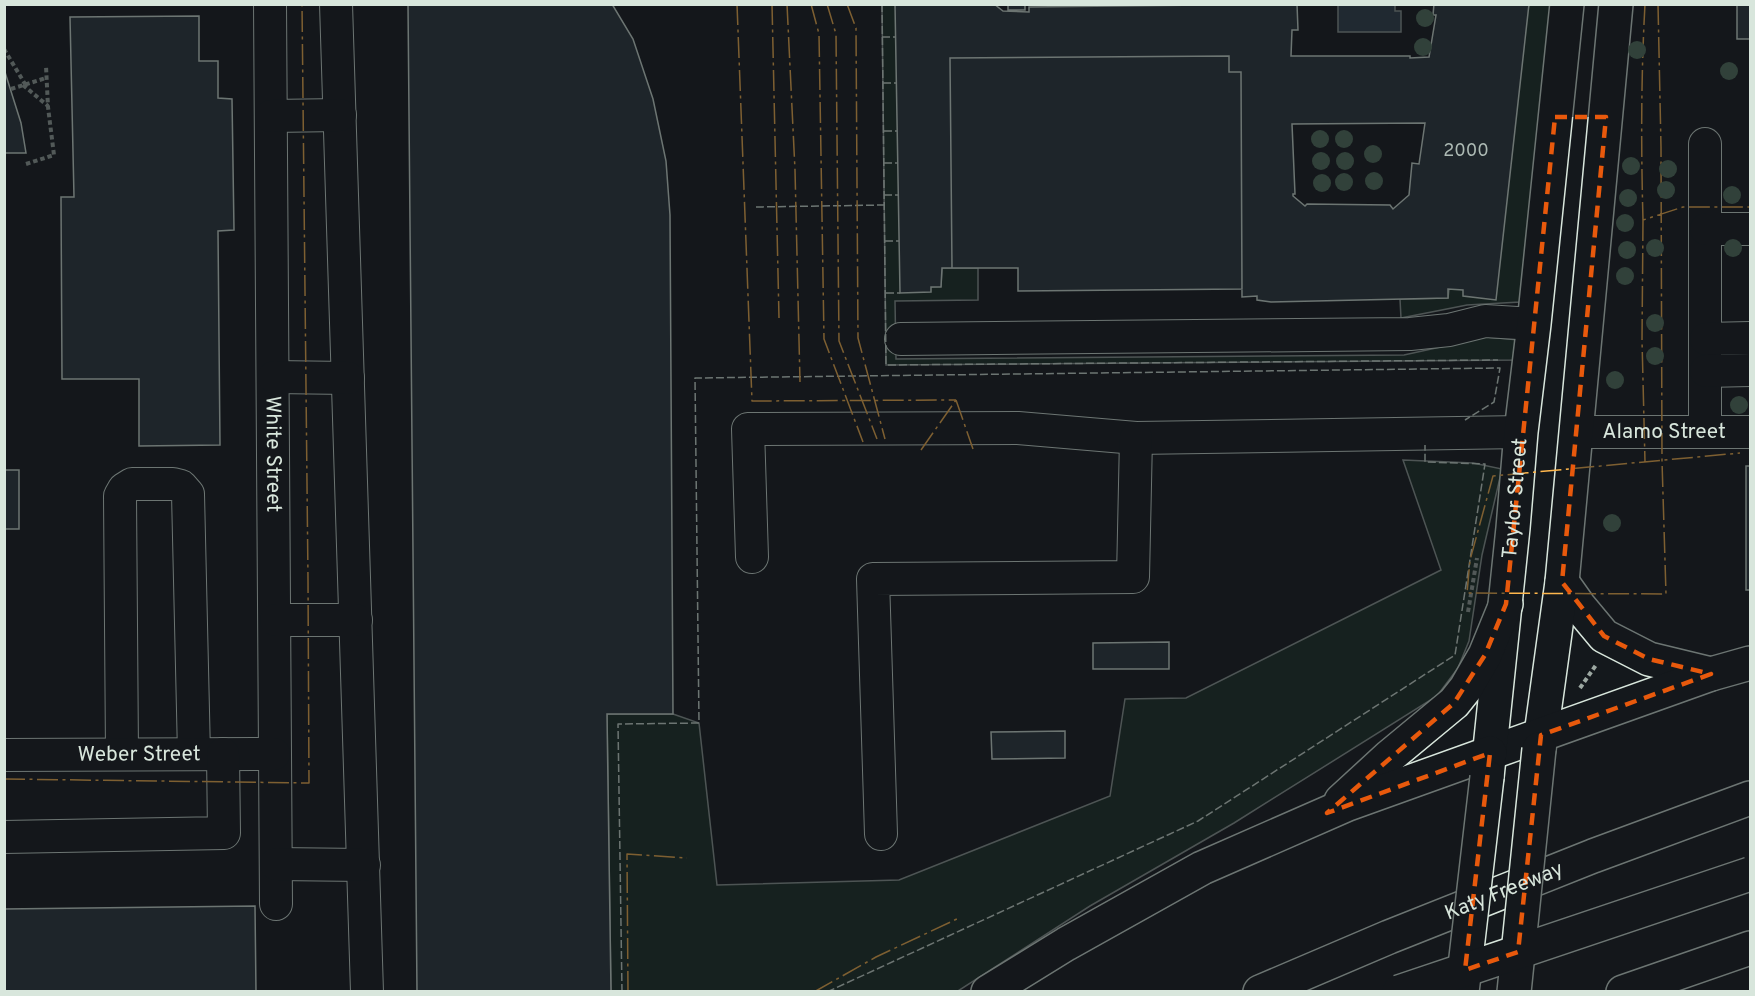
<svg xmlns="http://www.w3.org/2000/svg" width="1755" height="996" font-family="Overpass,sans-serif">
  <rect width="100%" height="100%" fill="#14181c"/>
  <path fill="#1a2d24" stroke="#939e99" stroke-width="1.5" d="M882 5H896L931 287 941 286 942 268H978V300L895 301 896 359 1404 355 1486 337 1519 340 1517 360 886 365Z
    M1529 5H1552L1520 302 1467 305 1401 318 1400 299 1448 298 1449 289Z
    M1403 460 1473 463 1502 469 1482 555 1469 641 1458 668 1437 696 1234 823 1090 906 958 991H611L607 714H673L699 723 717 885 899 880 1110 796 1125 699 1186 698 1441 570Z"/>
  <path fill="#2f3f4d" stroke="#939e99" stroke-width="1.5" d="M1338 5H1395V11H1401V32H1338Z"/>
  <path fill="#2c363c" stroke="#d8e6dc" stroke-width="1.5" fill-rule="evenodd" d="M408 4H612L633 39 653 99 666 161 670 215 673 714H607L611 992H417Z
    M895 4H994L1003 11 1029 12V7L1297 4 1298 30H1292L1291 56H1410V58L1429 57 1436 15H1433L1434 4H1529L1496 300 1463 296V290L1448 289V298L1271 302 1257 300V296L1242 297 1241 72H1229V56L950 58 952 268H942L941 287H931V292L900 293ZM1425 123 1419 164 1412 163 1409 195 1393 209 1390 205 1307 204 1305 206 1293 196V194H1295L1292 124Z
    M1008 4H1025V10H1008Z
    M1737 4H1750V39H1737Z
    M199 16V61H218V98L232 99 234 230 218 231 220 445 139 446V379H62L61 197H74L70 17Z
    M1229 56V72H1241L1242 289 1018 291V268H952L950 58Z
    M4 69 21 123 26 153H4Z
    M1746 466H1750V590H1746Z
    M4 470H19V529H4Z
    M1169 642V669H1093V643Z
    M1065 731V758L992 759 991 732Z
    M255 906 256 992H4V909Z"/>
  <g fill="none" stroke-linecap="round" stroke-linejoin="round">
    <defs>
      <g id="minor">
        <path id="s1" d="M270 4 276 904"/>
        <path d="M336 4 367 992"/>
        <path d="M271 116 340 115"/>
        <path d="M1705 144V432"/>
        <path d="M1706 229H1750"/>
        <path d="M901 339 1410 334 1449 330 1485 321 1534 324"/>
        <path d="M1706 339 1750 338"/>
        <path d="M1706 371 1750 370"/>
        <path d="M274 377 348 378"/>
        <path id="s2" d="M1577 432H1750"/>
        <path d="M752 557 748 429 1018 428 1136 438 1521 432"/>
        <path d="M276 620H356"/>
        <path d="M122 754 120 496 124 489 132 484H173L181 486 188 494 194 754"/>
        <path id="s3" d="M4 755 274 754"/>
        <path d="M881 834 873 579 1133 577 1136 438"/>
        <path d="M4 837 224 833 223 754"/>
        <path d="M276 864 364 865"/>
      </g>
      <g id="major">
        <path d="M1562 582 1579 606 1604 636 1649 659 1711 674"/>
        <path d="M1539 749 1562 582 1616 4"/>
        <path d="M1490 753 1711 674 1750 663"/>
        <path id="s4" d="M1487 777 1513 528 1521 432 1534 324 1567 4"/>
      </g>
      <g id="highway">
        <path d="M1341 801 1390 756 1454 703 1466 688 1485 655 1506 604"/>
        <path d="M988 992 1066 944 1202 868 1348 804 1490 753"/>
        <path id="s5" d="M1260 992 1389 937 1593 856 1750 798"/>
        <path d="M1623 992 1750 948"/>
      </g>
    </defs>
    <use href="#minor" stroke="#d8e6dc" stroke-width="34"/>
    <use href="#major" stroke="#d8e6dc" stroke-width="36"/>
    <use href="#highway" stroke="#d8e6dc" stroke-width="36"/>
    <path stroke="#9da8a2" stroke-width="4" stroke-dasharray="4.5 3" stroke-linecap="butt" d="M4 49 25 84
      M23 85 48 106
      M11 89 46 78
      M26 164 54 155 48 107 46 66
      M1468 612 1477 558
      M1580 688 1596 665"/>
    <use href="#minor" stroke="#14181c" stroke-width="32"/>
    <use href="#major" stroke="#14181c" stroke-width="33"/>
    <use href="#highway" stroke="#14181c" stroke-width="33"/>
    <defs>
      <path id="major-bridge" d="M1462 992 1487 777
        M1514 992 1539 749"/>
      <path id="highway-bridge" d="M1399 992 1750 874"/>
    </defs>
    <use href="#major-bridge" stroke="#d8e6dc" stroke-width="36" stroke-linecap="butt"/>
    <use href="#highway-bridge" stroke="#d8e6dc" stroke-width="36" stroke-linecap="butt"/>
    <use href="#major-bridge" stroke="#14181c" stroke-width="33"/>
    <use href="#highway-bridge" stroke="#14181c" stroke-width="33"/>
    <path stroke="#d8e6dc" stroke-width="1.5" stroke-dasharray="8 3" stroke-linecap="butt" d="M882 4 886 365 1498 360
      M882 37H895
      M883 83H896
      M884 131H897
      M884 163H898
      M884 195H898
      M756 207 884 205
      M885 241H899
      M886 293H900
      M622 992 618 724 699 723 695 378 1500 368 1494 402 1465 420
      M827 992 1198 821 1455 655 1485 464 1425 462V445"/>
    <path stroke="#ffb74d" stroke-width="1.5" stroke-dasharray="21 4.5 3 4.5" stroke-linecap="butt" d="M737 4 752 401 956 400
      M772 4 779 318
      M787 4 795 170 800 382
      M811 4 819 34 824 339 863 442
      M827 4 836 34 839 341 877 439
      M847 4 856 28 858 338 885 439
      M1645 4C1641 76 1641 148 1643 220L1683 207H1750
      M1658 4 1661 147 1662 461 1666 594 1467 593 1470 560 1493 476 1740 453
      M1643 220 1642 340 1645 462
      M956 400 973 449
      M921 450 956 400
      M4 779 309 783 308 579 302 4
      M628 992 627 854 687 858
      M814 992 876 957 959 918"/>
  </g>
  <g fill="#55745f">
    <circle cx="1425" cy="18" r="9"/>
    <circle cx="1423" cy="47" r="9"/>
    <circle cx="1637" cy="50" r="9"/>
    <circle cx="1729" cy="71" r="9"/>
    <circle cx="1320" cy="139" r="9"/>
    <circle cx="1344" cy="139" r="9"/>
    <circle cx="1373" cy="154" r="9"/>
    <circle cx="1321" cy="161" r="9"/>
    <circle cx="1345" cy="161" r="9"/>
    <circle cx="1631" cy="166" r="9"/>
    <circle cx="1668" cy="169" r="9"/>
    <circle cx="1374" cy="181" r="9"/>
    <circle cx="1344" cy="182" r="9"/>
    <circle cx="1322" cy="183" r="9"/>
    <circle cx="1666" cy="190" r="9"/>
    <circle cx="1732" cy="195" r="9"/>
    <circle cx="1628" cy="198" r="9"/>
    <circle cx="1625" cy="223" r="9"/>
    <circle cx="1655" cy="248" r="9"/>
    <circle cx="1733" cy="248" r="9"/>
    <circle cx="1627" cy="250" r="9"/>
    <circle cx="1625" cy="276" r="9"/>
    <circle cx="1655" cy="323" r="9"/>
    <circle cx="1655" cy="356" r="9"/>
    <circle cx="1615" cy="380" r="9"/>
    <circle cx="1739" cy="405" r="9"/>
    <circle cx="1612" cy="523" r="9"/>
  </g>
  <path d="M0 0H1755V996H0ZM1555 117H1606L1562 582 1604 636 1649 659 1711 674 1541 735 1518 952 1465 970 1490 753 1327 813 1454 703 1485 655 1506 604Z" fill="#14181c" fill-opacity=".55" fill-rule="evenodd"/>
  <path fill="none" stroke="#e8590c" stroke-width="4.5" stroke-dasharray="12 8" stroke-linejoin="round" d="M1555 117H1606L1562 582 1604 636 1649 659 1711 674 1541 735 1518 952 1465 970 1490 753 1327 813 1454 703 1485 655 1506 604Z"/>
  <g text-anchor="middle" dominant-baseline="central" stroke-width="4.5" stroke-linejoin="round" paint-order="stroke">
    <g font-size="18" fill="#adbab4">
      <text x="1466" y="151">2000</text>
    </g>
    <g font-size="21" fill="#d8e6dc" stroke="#14181c">
      <text stroke="none"><textPath href="#s2" startOffset="87">Alamo Street</textPath></text>
      <text stroke="none"><textPath href="#s1" startOffset="450">White Street</textPath></text>
      <text stroke="none"><textPath href="#s4" startOffset="280">Taylor Street</textPath></text>
      <text stroke="none"><textPath href="#s3" startOffset="135">Weber Street</textPath></text>
      <text stroke="none"><textPath href="#s5" startOffset="264">Katy Freeway</textPath></text>
    </g>
  </g>
  <rect width="1755" height="996" fill="none" stroke="#d8e6dc" stroke-width="12"/>
</svg>
